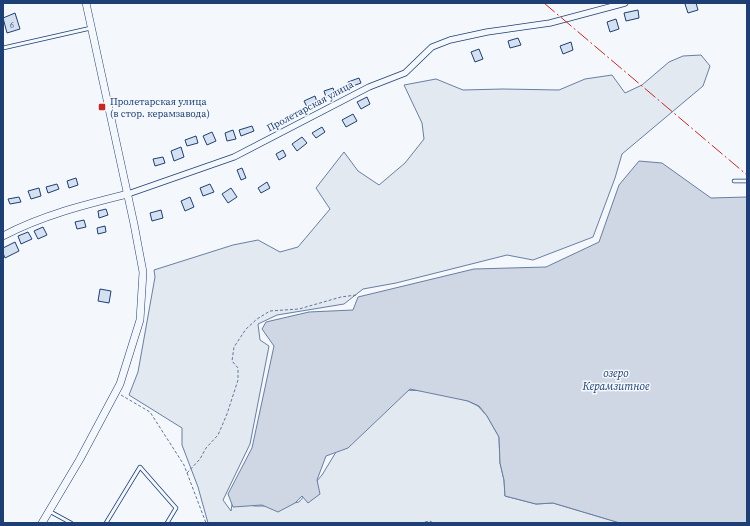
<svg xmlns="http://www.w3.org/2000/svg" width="750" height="526" font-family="'Source Serif 4',serif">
  <rect width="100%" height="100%" fill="#f4f7fb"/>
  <path fill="#e3e9f0" stroke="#687fa3" d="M701 55 710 66 703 86 622 154 615 178 593 237 533 260 507 255 396 283 363 289 344 304 277 315 258 324 260 340 269 346 250 444 223 500 231 511 233 498 254 506H277L299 502 322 475 347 434 402 390 432 391 468 401 478 406 487 416 499 437 500 463 504 480 505 496 536 504 553 503 620 523H208L198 487 182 445V428L129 395 138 372 155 277 154 270 233 245 258 240 280 252 298 247 330 209 316 188 344 152 358 171 379 185 405 163 424 139 422 123 404 85 436 79 463 90 503 89 559 90 585 79 612 75 625 93 642 85 669 62 683 56Z"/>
  <path fill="#cfd7e4" stroke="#687fa3" d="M639 161 662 163 711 198 747 197V523H620L553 503 536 504 505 496 504 480 500 463 499 437 487 416 479 406 468 401 410 389 348 448 326 456 317 480 320 494 308 503 302 496 295 503 278 512 262 505 233 507 228 494 252 448 274 346 262 329 266 322 309 312 353 310 358 297 474 269 546 267 599 242 619 185Z"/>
  <path fill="#d5e0f0" stroke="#1d3f73" d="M688 3H696L698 10 688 13 685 4Z
    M638 10 639 18 626 21 624 13Z
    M15 13 20 29 7 33 3 18Z
    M616 19 619 29 610 32 607 22Z
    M518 38 521 45 510 48 508 41Z
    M571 42 573 50 563 54 560 46Z
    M479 49 483 59 475 62 471 52Z
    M359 78 361 83 350 87 348 82Z
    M333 88 335 94 326 97 324 91Z
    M315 96 317 102 307 107 304 101Z
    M367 97 370 104 361 109 357 102Z
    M353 114 357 121 346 127 342 120Z
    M252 126 254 131 241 136 239 130Z
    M322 127 325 132 316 138 312 133Z
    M233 130 236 139 227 141 225 133Z
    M212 132 216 141 207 145 203 136Z
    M196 136 198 143 187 146 185 140Z
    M302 137 307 143 297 151 292 144Z
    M181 147 184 157 174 161 171 151Z
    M283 150 286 156 279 160 276 154Z
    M163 157 165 163 155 166 153 159Z
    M242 168 246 178 241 180 237 170Z
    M76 178 78 185 69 188 67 181Z
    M267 182 270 188 261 193 258 188Z
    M57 184 59 189 48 193 46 187Z
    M210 184 214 192 203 196 200 188Z
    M39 188 41 196 31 199 28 191Z
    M231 188 237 197 228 203 222 194Z
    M19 197 21 202 10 204 8 199Z
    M190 197 194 207 185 211 181 201Z
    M106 209 108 215 99 218 98 211Z
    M161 210 163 218 152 221 150 213Z
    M84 220 86 227 77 229 75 222Z
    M105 226 106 232 98 234 97 228Z
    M43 227 47 235 38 239 34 231Z
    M28 232 32 239 21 244 18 236Z
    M15 242 19 251 5 258 3 253V248Z
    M100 289 111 291 109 303 98 301Z"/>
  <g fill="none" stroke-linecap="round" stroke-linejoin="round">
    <defs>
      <path id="service" d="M3 48 91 28
        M734 181H747
        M49 511 71 523
        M106 523 140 467 176 508 167 523"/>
      <path id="minor" d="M128 194 234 157 369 87 405 73 432 47 450 40 487 32 550 23 625 3"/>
      <path id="tertiary" d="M3 236C43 215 84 205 128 194
        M42 523 80 459 120 384 140 320 143 272 134 224 86 3"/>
    </defs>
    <use href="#service" stroke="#1d3f73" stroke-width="4.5"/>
    <use href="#minor" stroke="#1d3f73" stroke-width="7"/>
    <use href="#tertiary" stroke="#1d3f73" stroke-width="8"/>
    <path stroke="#5e769c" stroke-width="1" stroke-dasharray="3 2" stroke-linecap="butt" d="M121 395 150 412 184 465 206 523
      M187 473 200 459 206 448 218 435 227 414 238 380V368L232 361 234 347 246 329 257 319 270 311 299 309 341 297 356 295
      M420 523 430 521 433 523"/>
    <use href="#service" stroke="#f4f7fb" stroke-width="3"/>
    <use href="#minor" stroke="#f4f7fb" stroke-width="5.5"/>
    <use href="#tertiary" stroke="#f4f7fb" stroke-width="7"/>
    <path stroke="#c62828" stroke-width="1" stroke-dasharray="14 3 2 3" stroke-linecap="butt" d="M544 3 747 175"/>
  </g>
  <rect fill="#c62828" stroke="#f4f7fb" stroke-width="1.5" x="98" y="103" width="8" height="8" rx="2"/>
  <g text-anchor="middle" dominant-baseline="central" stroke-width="3" stroke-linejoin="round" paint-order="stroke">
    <g font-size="8" fill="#4b6792">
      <text x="12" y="25">6</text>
    </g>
    <g font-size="10" fill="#1d3f73" stroke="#f4f7fb" text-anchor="start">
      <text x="110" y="101">Пролетарская улица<tspan x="110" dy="12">(в стор. керамзавода)</tspan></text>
    </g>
    <g font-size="10" fill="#1d3f73" stroke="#f4f7fb">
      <text transform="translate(310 106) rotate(-28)">Пролетарская улица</text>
    </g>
    <g font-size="11" font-style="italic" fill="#1d3f73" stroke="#f4f7fb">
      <text x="616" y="373">озеро<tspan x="616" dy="13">Керамзитное</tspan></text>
    </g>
  </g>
  <rect width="750" height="526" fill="none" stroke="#1d3f73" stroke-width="8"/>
</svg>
